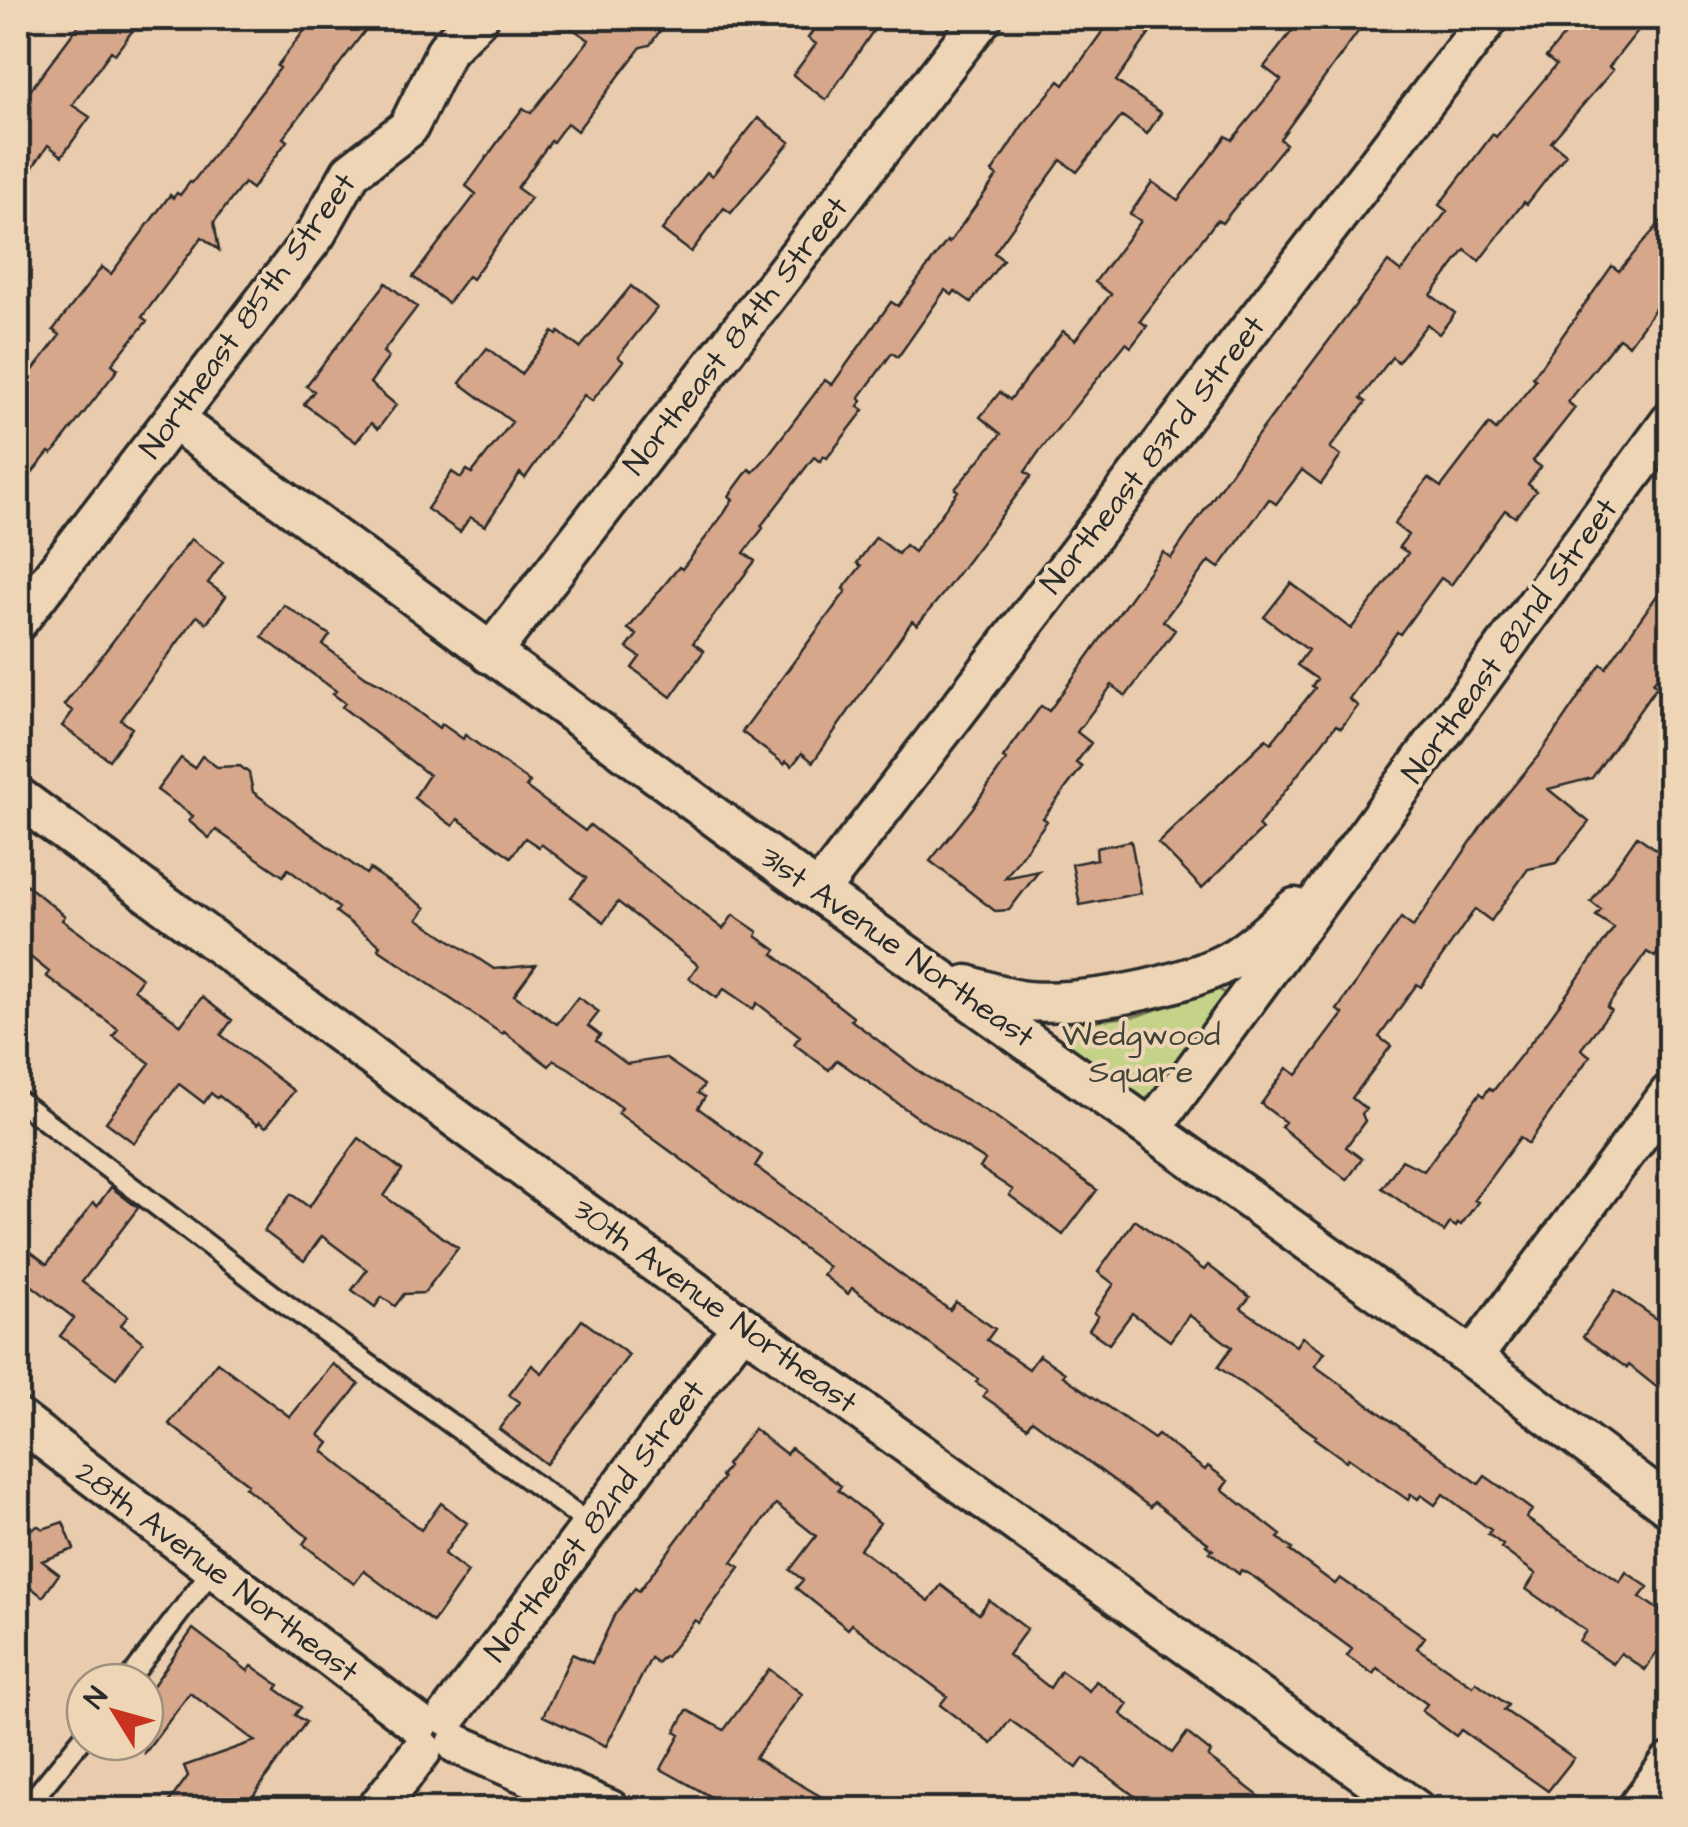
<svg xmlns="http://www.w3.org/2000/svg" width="1688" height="1827" font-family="'Architects Daughter',sans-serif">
  <rect width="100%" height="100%" fill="#e9ccad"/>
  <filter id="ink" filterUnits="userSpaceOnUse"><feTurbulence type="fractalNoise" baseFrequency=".01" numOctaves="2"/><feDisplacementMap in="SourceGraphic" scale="20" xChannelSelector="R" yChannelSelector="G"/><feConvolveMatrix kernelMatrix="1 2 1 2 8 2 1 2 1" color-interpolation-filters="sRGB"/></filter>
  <g filter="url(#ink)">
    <path fill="#c4d388" stroke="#787f5a" stroke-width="2.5" d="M1219 989 1225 994 1226 1000 1154 1097 1148 1100 1138 1097 1069 1046 1065 1038 1067 1027 1074 1023 1137 1016Z"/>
    <path fill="#d7a78b" stroke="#2b2b2b" stroke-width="2.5" d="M84 18H142L115 54 111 51 72 105 90 117 62 156 48 145 18 189V107Z
      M314 18H369L360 29 364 32 283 138 287 141 252 189 244 183 214 222 219 250 202 237 142 317 147 321 112 364 118 369 52 454 49 452 18 490V390L60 335 53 330 102 267 111 274 170 195 173 198 177 193 180 195 190 182 192 183 280 68 277 66Z
      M557 18H647L662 28 650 45 641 47 577 131 567 123 553 142 551 141 517 188 531 198 472 279 468 276 448 303 413 277 476 194 466 186 502 136 523 108 531 113 589 40Z
      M822 18H882L826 100 793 75 816 44 808 38Z
      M1112 18H1128L1150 33 1116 81 1161 113 1147 134 1122 116 1077 172 1061 160 994 253 1003 260 971 302 955 291 952 295 945 290 898 357 892 353 859 398 862 401 858 406 864 410 827 458 824 456 820 462 814 457 761 526 763 528 744 553 755 561 693 643 704 651 671 697 632 668 640 657 627 648 637 635 628 629 679 567 682 569 725 512 733 499 729 496 749 469 753 472 766 458 825 380 832 385 891 302 898 306 947 241 949 243 997 176 992 172 1022 126 1059 81 1064 85Z
      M1302 18H1368L1280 139 1286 144 1222 223 1217 220 1187 259 1140 321 1147 326 1131 347 1126 343 1038 453 1025 472 1031 476 942 595 917 625 912 621 813 762 802 753 792 766 786 761 784 764 742 732 846 591 843 589 861 566 857 563 876 537 898 554 905 545 914 552 958 491 955 489 1001 434 980 417 1000 392 1010 400 1063 331 1075 340 1111 294 1095 282 1141 221 1130 214 1152 182 1178 200 1226 136 1232 140 1281 80 1264 67Z
      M1579 18H1648L1609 67 1613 70 1551 142 1566 154 1527 204 1524 202 1479 261 1465 250 1431 295 1455 313 1439 334 1427 324 1398 362 1392 357 1361 398 1366 402 1330 448 1341 456 1321 484 1302 470 1276 504 1269 499 1219 568 1209 561 1163 621 1175 630 1126 696 1112 685 1077 732 1091 743 1076 763 1082 767 1043 818 1047 821 1005 878 1039 871 1009 910 995 911 930 861 972 809 1006 760 1003 758 1041 706 1049 711 1163 552 1171 558 1245 452 1388 262 1401 272 1447 211 1439 205 1493 134 1496 137 1556 65 1546 57Z
      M758 118 790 142 731 213 724 208 691 252 662 230 707 172 712 176Z
      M1670 211V288L1629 345 1619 338 1568 402 1575 408 1533 461 1541 467 1528 484 1536 491 1515 517 1505 510 1451 585 1441 578 1400 634 1397 632 1349 699 1358 706 1341 728 1336 725 1258 826 1262 830 1202 888 1158 843 1266 739 1271 743 1315 688 1312 686 1317 679 1297 665 1308 650 1264 617 1291 583 1351 629 1408 553 1399 547 1408 535 1394 524 1428 478 1441 487 1489 424 1496 430 1536 380 1533 377 1612 266 1619 271Z
      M386 283 417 307 383 352 389 357 370 383 396 405 378 429 371 423 356 442 304 404 314 391 306 386Z
      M631 286 657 308 618 357 623 361 592 401 584 395 525 478 520 473 485 526 470 517 460 532 427 509 452 472 461 478 467 470 472 473 512 422 460 383 487 348 521 374 553 332 557 335 559 332 580 348Z
      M191 539 223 562 208 583 226 596 207 623 197 616 121 720 132 728 109 760 62 726 73 711 64 705Z
      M1670 577V658L1653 683 1657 686 1592 778 1548 789 1589 822 1556 863 1528 869 1491 921 1475 909 1421 987 1417 984 1379 1037 1391 1046 1352 1098 1366 1109 1362 1114 1365 1121 1346 1147 1362 1159 1347 1180 1281 1127 1285 1122 1261 1104 1287 1068 1297 1075 1343 1014 1337 1010 1401 918 1413 927 1485 821 1539 755 1601 664 1606 668Z
      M284 605 330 635 323 645 366 677 383 685 439 728 442 724 463 739 465 735 530 782 526 787 585 831 590 825 723 929 733 915 758 932 756 936 776 950 773 954 853 1017 851 1020 924 1075 996 1117 1097 1190 1063 1235 1009 1195 1013 1190 980 1168 985 1160 920 1119 837 1060 829 1070 794 1044 800 1036 757 1003 753 1009 724 989 717 998 689 978 698 965 618 902 604 922 571 897 586 878 541 844 539 847 525 838 511 857 458 819 453 826 414 798 429 775 342 707 345 703 333 694 336 691 262 637Z
      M202 756 217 767 240 766 249 773 253 792 366 874 370 869 426 908 418 919 494 969 536 965 514 995 557 1024 578 997 599 1012 588 1026 600 1035 596 1041 627 1064 665 1058 704 1085 698 1093 705 1097 698 1108 762 1155 755 1166 934 1299 950 1310 956 1302 995 1329 987 1340 1029 1369 1039 1355 1065 1373 1063 1376 1154 1439 1158 1435 1205 1470 1208 1466 1228 1481 1222 1489 1281 1535 1278 1538 1292 1549 1290 1551 1335 1584 1340 1578 1425 1637 1417 1648 1473 1686 1476 1682 1508 1705 1504 1710 1574 1758 1548 1791 1461 1730 1456 1736 1422 1711 1427 1704 1377 1668 1373 1674 1347 1656 1352 1649 1254 1577 1241 1570 1239 1574 1210 1552 1213 1550 1206 1545 1208 1543 1154 1502 1150 1507 1032 1420 1027 1427 983 1396 987 1390 976 1382 978 1379 852 1288 848 1294 823 1275 829 1267 618 1113 622 1108 570 1069 554 1060 549 1066 504 1032 502 1034 378 949 380 945 336 912 339 908 288 869 283 876 216 830 209 838 189 821 193 816 157 790 181 758 194 768Z
      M1637 836 1670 859V935L1655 957 1647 952 1607 1007 1611 1010 1581 1049 1590 1056 1528 1144 1520 1137 1474 1200 1478 1202 1461 1225 1458 1223 1456 1227 1450 1223 1444 1232 1382 1188 1402 1160 1424 1171 1480 1093 1484 1096 1489 1088 1493 1091 1546 1023 1614 928 1596 916 1601 910 1591 902Z
      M1131 841 1141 893 1080 905 1072 864 1097 859 1096 848Z
      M18 878 65 916 62 920 142 978 134 989 181 1025 202 997 232 1020 221 1035 294 1091 266 1127 259 1122 257 1125 219 1096 217 1098 211 1093 204 1103 179 1084 134 1143 106 1122 150 1063 113 1036 118 1029 46 976 49 972 18 947Z
      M359 1138 402 1170 384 1196 458 1248 424 1293 404 1294 395 1306 382 1297 375 1307 352 1290 367 1270 322 1236 304 1261 264 1231 291 1194 309 1207Z
      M111 1187 138 1208 82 1282 128 1316 121 1325 143 1342 116 1378 60 1336 74 1318 18 1275V1242L47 1264 93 1203 97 1206Z
      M1135 1220 1204 1270 1208 1265 1250 1297 1241 1308 1296 1346 1302 1337 1325 1352 1315 1366 1479 1484 1485 1476 1505 1490 1532 1510 1526 1518 1620 1582 1626 1572 1648 1587 1640 1597 1670 1618V1633L1645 1670 1621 1653 1613 1664 1579 1641 1586 1631 1526 1589 1536 1574 1501 1548 1503 1545 1488 1534 1491 1530 1443 1494 1435 1505 1421 1495 1418 1499 1411 1494 1408 1500 1348 1458 1346 1461 1314 1438 1316 1436 1218 1367 1232 1347 1189 1315 1170 1341 1132 1313 1109 1344 1089 1330 1098 1316 1094 1313 1114 1284 1098 1272Z
      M1615 1290 1670 1328V1398L1629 1365 1627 1368 1583 1337Z
      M582 1320 629 1355 546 1464 499 1429 519 1402 509 1395 532 1365 542 1373Z
      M217 1362 290 1417 333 1364 359 1384 319 1435 329 1443 323 1451 421 1530 441 1503 467 1523 444 1554 468 1572 433 1622 364 1571 354 1584 303 1544 308 1537 245 1487 248 1484 169 1424Z
      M754 1429 786 1454 791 1448 841 1486 838 1490 880 1523 860 1549 929 1601 941 1585 979 1614 989 1600 1027 1629 1008 1655 1050 1688 1061 1671 1089 1691 1096 1681 1128 1704 1121 1714 1172 1753 1187 1733 1211 1752 1208 1757 1277 1810H1153L1084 1758 1077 1768 1010 1720 992 1744 940 1705 947 1696 852 1624 848 1629 796 1588 803 1580 790 1570 816 1536 776 1504 732 1562 740 1567 699 1623 695 1620 666 1657 664 1656 657 1663 651 1658 606 1746 543 1716 572 1654 592 1663 615 1614 635 1588 639 1591 723 1478 721 1476 728 1467 726 1465Z
      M63 1522 74 1549 42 1561 59 1574 43 1597 18 1577V1534L38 1526 43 1529Z
      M193 1629 248 1671 252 1666 279 1685 276 1689 301 1707 295 1715 306 1722 246 1806 238 1810H163L188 1776 184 1766 255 1741 190 1693 145 1753V1697Z
      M769 1669 802 1694 755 1758 844 1810H745L724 1798 722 1803 661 1769 680 1735 675 1732 687 1710 724 1730Z"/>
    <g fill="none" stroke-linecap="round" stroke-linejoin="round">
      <defs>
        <path id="lane" d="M18 1100 276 1297 592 1526
          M127 1682 213 1569
          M24 1810 85 1735"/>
        <path id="street" d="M174 420 775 861 1472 1358 1670 1507
          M18 621 316 234 351 172 408 128 447 49 478 18
          M490 654 982 18
          M18 797 551 1188 1416 1810
          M818 892 1489 18
          M967 985C984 990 1001 997 1019 1000 1075 1008 1188 987 1236 957 1257 944 1276 925 1295 908
          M1152 1128 1670 422
          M1472 1358 1670 1093
          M18 1419 418 1724
          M448 1716 742 1326
          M457 1744 610 1810
          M376 1810 422 1750
          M1636 1810 1670 1763"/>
      </defs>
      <use href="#lane" stroke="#2b2b2b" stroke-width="25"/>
      <use href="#street" stroke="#2b2b2b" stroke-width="45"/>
      <use href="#lane" stroke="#edd5b5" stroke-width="18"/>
      <use href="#street" stroke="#edd5b5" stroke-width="38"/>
    </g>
  </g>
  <g text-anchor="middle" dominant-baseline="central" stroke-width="8" stroke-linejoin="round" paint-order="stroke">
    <g font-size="32" fill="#2b2b2b" stroke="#edd5b5">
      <text transform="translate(248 316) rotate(-54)">Northeast 85th Street</text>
      <text transform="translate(736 336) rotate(-52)">Northeast 84th Street</text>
      <text transform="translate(1153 455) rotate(-52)">Northeast 83rd Street</text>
      <text transform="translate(1510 641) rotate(-54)">Northeast 82nd Street</text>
      <text transform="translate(897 947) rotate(35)">31st Avenue Northeast</text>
      <text transform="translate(715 1306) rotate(36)">30th Avenue Northeast</text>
      <text transform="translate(595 1521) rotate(-53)">Northeast 82nd Street</text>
      <text transform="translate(217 1572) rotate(37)">28th Avenue Northeast</text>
    </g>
    <g font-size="32" fill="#424439" stroke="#edd5b5">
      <text x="1141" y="1035">Wedgwood<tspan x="1141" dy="37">Square</tspan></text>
    </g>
  </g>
  <rect width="1688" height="1827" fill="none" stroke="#edd5b5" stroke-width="60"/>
  <rect x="30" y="30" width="1628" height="1767" fill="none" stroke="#2b2b2b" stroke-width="4" filter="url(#ink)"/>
  <g transform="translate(115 1712) rotate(307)"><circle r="48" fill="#edd5b5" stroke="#9f917e" stroke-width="2.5"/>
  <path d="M0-8L18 38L0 25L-18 38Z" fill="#c8321e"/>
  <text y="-15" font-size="28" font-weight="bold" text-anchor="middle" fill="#2b2b2b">N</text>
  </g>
</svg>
